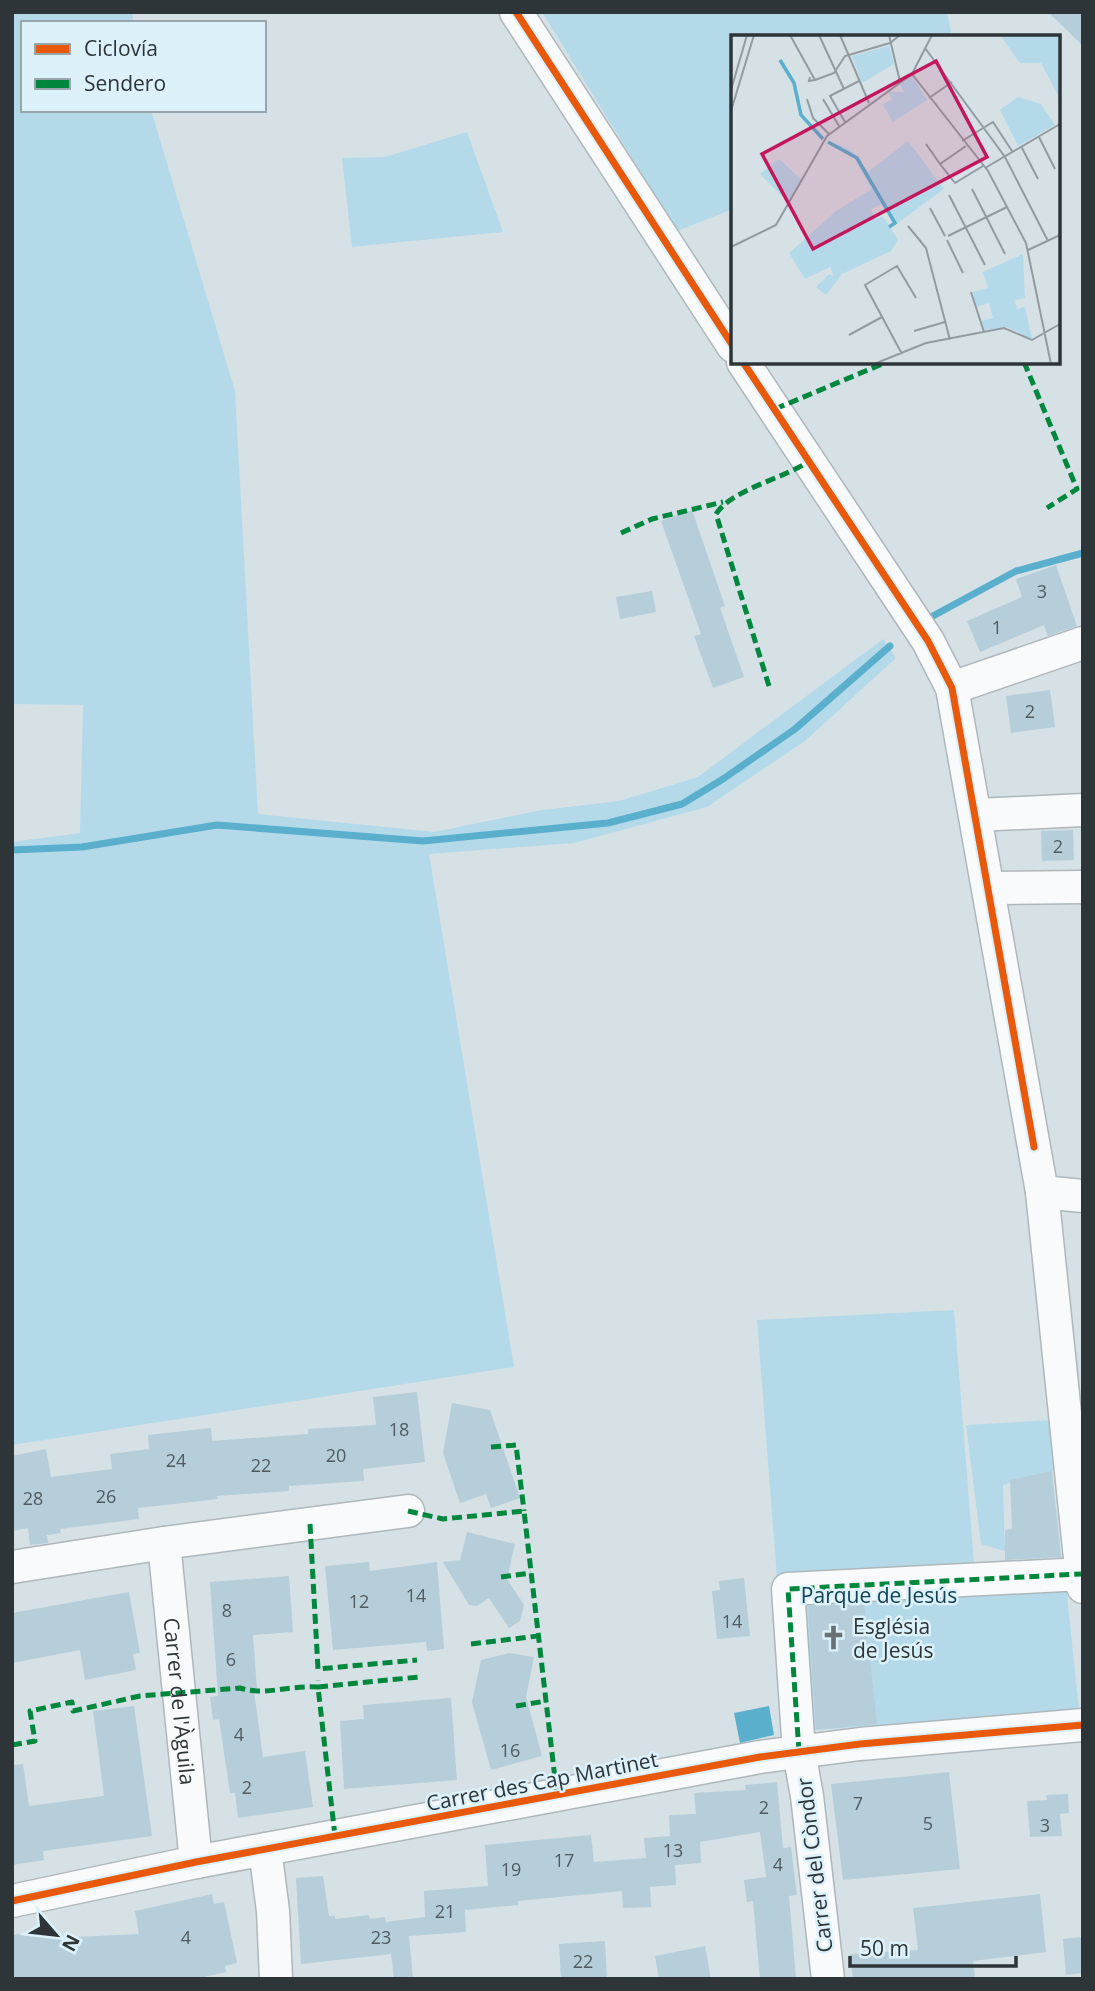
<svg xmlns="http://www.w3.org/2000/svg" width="1095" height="1991" font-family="'Open Sans',sans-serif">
  <rect width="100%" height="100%" fill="#d6e1e6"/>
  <path fill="#b4daea" d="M12 12H132L134 23H23V110H151L235 391 258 814 434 832 542 810 619 801 698 777 883 639 896 658 805 741 707 807 574 843 429 854 514 1367 12 1445V842L80 833 83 705 12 704Z
    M542 12H947L952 37H733V209L677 231Z
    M467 132 503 232 352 247 342 158 385 157Z
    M954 1310 974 1563 1064 1567 1079 1710 789 1732 757 1320Z
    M1052 1420 1056 1470 1003 1485 1005 1551 981 1544 966 1425Z"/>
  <path fill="#5aafcd" d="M769 1706 774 1735 740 1743 734 1713Z"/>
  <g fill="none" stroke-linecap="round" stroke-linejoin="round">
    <path stroke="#5aafcd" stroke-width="7" d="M931 617 1016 571 1083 553
      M12 850 82 847 217 825 423 841 608 823 682 804 723 779 795 729 890 646"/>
  </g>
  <path fill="#b5ced9" d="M1048 12H1083V46Z
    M692 510 725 606 720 608 744 677 713 688 694 636 701 634 661 521Z
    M1056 565 1077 626 1048 636 1044 625 980 652 967 621 1022 597 1016 579Z
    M652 591 656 612 620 619 616 597Z
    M1050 690 1055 727 1011 733 1006 696Z
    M1073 830 1074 860 1042 861 1041 831Z
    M417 1392 425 1462 363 1469 364 1481 289 1486V1491L217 1496 218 1499 138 1508 139 1519 60 1529 61 1533 47 1535 48 1543 30 1545 28 1528 12 1531V1456L46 1449 51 1477 112 1469 110 1454 149 1449 148 1435 211 1428 212 1441 308 1434V1429L376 1425 373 1397Z
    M452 1403 490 1410 520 1498 491 1508 486 1494 460 1503 443 1453Z
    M1052 1471 1061 1557 1005 1560V1530L1012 1529 1010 1480Z
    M467 1532 515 1544 507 1579 524 1605 520 1621 509 1628 489 1598 477 1606 469 1605 443 1562 460 1560Z
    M369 1562 370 1571 437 1562 444 1649 427 1651 426 1642 333 1650 325 1566Z
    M289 1576 293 1632 253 1635 257 1690 254 1691 263 1757 305 1751 313 1807 238 1818 235 1793H230L219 1719 213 1720 210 1697 218 1696 210 1582Z
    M744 1578 750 1636 717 1639 712 1591 720 1590 719 1581Z
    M129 1592 140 1653 133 1654 136 1670 85 1680 80 1650 12 1663V1613Z
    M864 1604 877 1724 816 1730 808 1606Z
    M509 1653 534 1657 526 1697 542 1756 491 1770 472 1702 481 1660Z
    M451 1698 457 1780 344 1789 340 1721 364 1719 363 1705Z
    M134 1706 152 1836 43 1851 44 1860 12 1865V1765L23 1764 29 1806 104 1796 93 1711Z
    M949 1772 960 1869 843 1880 831 1784Z
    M777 1782 783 1848 791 1847 797 1895 789 1896 796 1979H760L753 1901 747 1902 744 1880 766 1877 760 1832 700 1842 701 1863 675 1865 676 1885 650 1887 651 1907 623 1908 622 1891 518 1901V1905L465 1910 466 1932 409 1936 413 1979H394L391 1954 301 1964 296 1878 323 1876 329 1916H335V1919L369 1915 370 1919 385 1917 386 1922 425 1917 424 1891 488 1886 485 1845 591 1835 594 1862 646 1858 644 1838 670 1836 669 1815 696 1814 694 1793 746 1790 745 1785Z
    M1068 1794 1069 1813 1060 1814 1062 1836 1030 1837 1027 1801 1047 1800 1046 1795Z
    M212 1894 214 1904 224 1902 237 1963 225 1966 226 1972 195 1979H12V1935L54 1930 55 1938 139 1934 135 1911Z
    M1040 1894 1046 1952 973 1961 975 1979H853L850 1954 918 1950 913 1908Z
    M1083 1937V1973L1066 1975 1063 1939Z
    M605 1941 607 1979H561L559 1944Z
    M705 1946 711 1979H659L655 1956Z"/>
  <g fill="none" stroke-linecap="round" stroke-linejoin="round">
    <defs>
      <g id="minor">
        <path d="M516 12 733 346"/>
        <path d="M743 362 928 641 952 688 1042 1192 1083 1587"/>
        <path d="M952 688 1083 643"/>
        <path d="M977 815 1083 810"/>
        <path d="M990 888 1083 887"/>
        <path d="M1042 1192 1083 1196"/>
        <path d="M164 1543 408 1511"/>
        <path id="s1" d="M12 1567 164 1543 196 1862"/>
        <path d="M265 1849 273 1911 276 1979"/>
        <path d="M12 1901 196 1862 760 1757 860 1744 1083 1725"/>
        <path d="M828 1979 807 1796 799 1752 788 1589 1083 1574"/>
      </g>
    </defs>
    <use href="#minor" stroke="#aeb7bb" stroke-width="35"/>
    <use href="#minor" stroke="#f9fafb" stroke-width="32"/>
    <path stroke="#00873e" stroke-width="5" stroke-dasharray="10 5" stroke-linecap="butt" d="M1024 362 1077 489 1047 508
      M775 409 887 362
      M621 533 652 519 723 502
      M769 686 716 514C731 490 782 479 808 462
      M491 1447 516 1445 524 1511
      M408 1511 443 1519 524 1511 557 1796
      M310 1524 318 1669 417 1660
      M501 1577 531 1573
      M471 1644 538 1636
      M516 1706 546 1701
      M12 1745 35 1741 30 1711 72 1702 73 1711 140 1696 240 1688C267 1696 289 1685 318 1687V1680
      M799 1752 788 1589 1081 1574
      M335 1836 318 1687 419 1677"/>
    <defs>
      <path id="cycleway" d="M516 12 733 346
        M743 362 928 641 952 688 1034 1147
        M12 1901 196 1862 760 1757 860 1744 1083 1725"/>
    </defs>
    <use href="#cycleway" stroke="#dcf1fa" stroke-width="11"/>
    <use href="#cycleway" stroke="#e8590c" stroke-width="7"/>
  </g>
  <defs>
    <symbol id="church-bare" viewBox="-9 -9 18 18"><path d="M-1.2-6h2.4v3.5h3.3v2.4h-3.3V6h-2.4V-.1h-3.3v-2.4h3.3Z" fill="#687175" stroke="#dcf1fa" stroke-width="2.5" paint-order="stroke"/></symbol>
  </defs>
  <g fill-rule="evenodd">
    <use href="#church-bare" x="816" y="1620" width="35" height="35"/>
  </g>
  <g text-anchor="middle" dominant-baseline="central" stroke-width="5" stroke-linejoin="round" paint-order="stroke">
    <g font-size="18" fill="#4f5b60">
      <text x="1042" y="591">3</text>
      <text x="997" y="627">1</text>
      <text x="1030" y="711">2</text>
      <text x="1058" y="846">2</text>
      <text x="399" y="1429">18</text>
      <text x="336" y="1455">20</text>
      <text x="176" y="1460">24</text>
      <text x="261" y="1465">22</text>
      <text x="106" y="1496">26</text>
      <text x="33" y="1498">28</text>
      <text x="416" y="1595">14</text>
      <text x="359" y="1601">12</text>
      <text x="227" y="1610">8</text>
      <text x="732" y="1621">14</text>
      <text x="231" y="1659">6</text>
      <text x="239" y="1734">4</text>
      <text x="510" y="1750">16</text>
      <text x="247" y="1787">2</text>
      <text x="858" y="1803">7</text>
      <text x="764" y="1807">2</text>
      <text x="928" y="1823">5</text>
      <text x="1045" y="1825">3</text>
      <text x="673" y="1850">13</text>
      <text x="564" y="1860">17</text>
      <text x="778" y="1864">4</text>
      <text x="511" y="1869">19</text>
      <text x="445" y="1911">21</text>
      <text x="186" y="1937">4</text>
      <text x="381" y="1937">23</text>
      <text x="583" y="1961">22</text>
    </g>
    <g font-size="21" fill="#134253" stroke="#dcf1fa">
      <text x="879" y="1595">Parque de Jesús</text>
    </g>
    <g font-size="21" fill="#2d3538" stroke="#dcf1fa" text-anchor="start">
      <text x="853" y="1626">Església<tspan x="853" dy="24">de Jesús</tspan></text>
    </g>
    <g font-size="21" fill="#2d3538" stroke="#dcf1fa">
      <text stroke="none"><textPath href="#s1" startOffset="313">Carrer de l'Àguila</textPath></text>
      <text transform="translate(542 1781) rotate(-11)">Carrer des Cap Martinet</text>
      <text transform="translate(814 1865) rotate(-97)">Carrer del Còndor</text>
    </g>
  </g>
  <g transform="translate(731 35)">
    <rect width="329" height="329" fill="#d6e1e6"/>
    <path d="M269 0H329V64L310 28H289ZM158 11 163 29 131 48 121 21ZM181 41 196 65 162 87 152 70 161 64 157 57H173L169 49ZM287 62 310 69 324 90 287 111 269 75ZM98 106 120 115 137 137 177 106 213 154 164 190 151 169 140 174 145 184 152 181 167 205 160 216 111 239 95 260 85 252 98 239 103 241 99 232 74 244 58 218 105 176 141 154 123 123ZM48 124 71 145 57 167 29 139ZM292 219 294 263 284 265 286 274 294 272 301 304 276 292 254 295 250 286 262 283 258 268 244 272 242 257 257 253 252 237Z" fill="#b4daea"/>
    <path fill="none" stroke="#5aafcd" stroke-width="3.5" d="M49 25 63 48 70 80 92 104M97 107 126 123 164 188 158 192"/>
    <path fill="none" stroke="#929ca0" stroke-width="2" d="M59 0 84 45 78 46 79 42M88 0 113 54M109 0 138 68M158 0 169 47M194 13 274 122 317 206M181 39 257 136 295 208 320 329M84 45 103 38 114 21 159 8 169 0M0 55 16 0M198 63 221 47M76 64 82 83 98 99M92 64 108 91M0 76 23 0M114 87 99 61 128 46M308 102 324 134M231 106 262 87 281 116M195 109 209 129M235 111 209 129 224 148 252 131M290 111 307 144M254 133 329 89M241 154 274 219M218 160 254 230M199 173 214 201M177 191 195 213 219 305M217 201 276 172M216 205 232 238M0 212 45 190 96 101 181 39 201 0M297 215 329 200M240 257 253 297M183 296 214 287M118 300 151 282M171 319 134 250 166 231 185 263M143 329 195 308 273 293 301 305 329 289"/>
    <path fill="#c2185b" fill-opacity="0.15" stroke="#c2185b" stroke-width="3.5" d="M205 26 256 122 82 214 31 119Z"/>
    <rect width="329" height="329" fill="none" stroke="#2d3538" stroke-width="3.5"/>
  </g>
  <rect width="1095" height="1991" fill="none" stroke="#2d3538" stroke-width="28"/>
  <rect x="21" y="21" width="245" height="91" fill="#dcf1fa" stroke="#96a6ac" stroke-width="2"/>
  <rect x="35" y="44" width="35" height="10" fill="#e8590c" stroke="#96a6ac" stroke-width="2"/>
  <text x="84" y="56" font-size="21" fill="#2d3538">Ciclovía</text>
  <rect x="35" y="79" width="35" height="10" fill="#00873e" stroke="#96a6ac" stroke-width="2"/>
  <text x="84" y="91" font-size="21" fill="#2d3538">Sendero</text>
  <g transform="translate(56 1935) rotate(118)" stroke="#dcf1fa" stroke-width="5" paint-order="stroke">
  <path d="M0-5L12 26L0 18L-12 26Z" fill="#2d3538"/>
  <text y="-10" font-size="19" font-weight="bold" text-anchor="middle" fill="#2d3538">N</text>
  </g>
  <path d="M850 1956v10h166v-10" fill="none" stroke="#2d3538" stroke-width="3.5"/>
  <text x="860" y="1956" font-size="21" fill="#2d3538" stroke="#dcf1fa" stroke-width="5" paint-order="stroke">50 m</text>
</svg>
